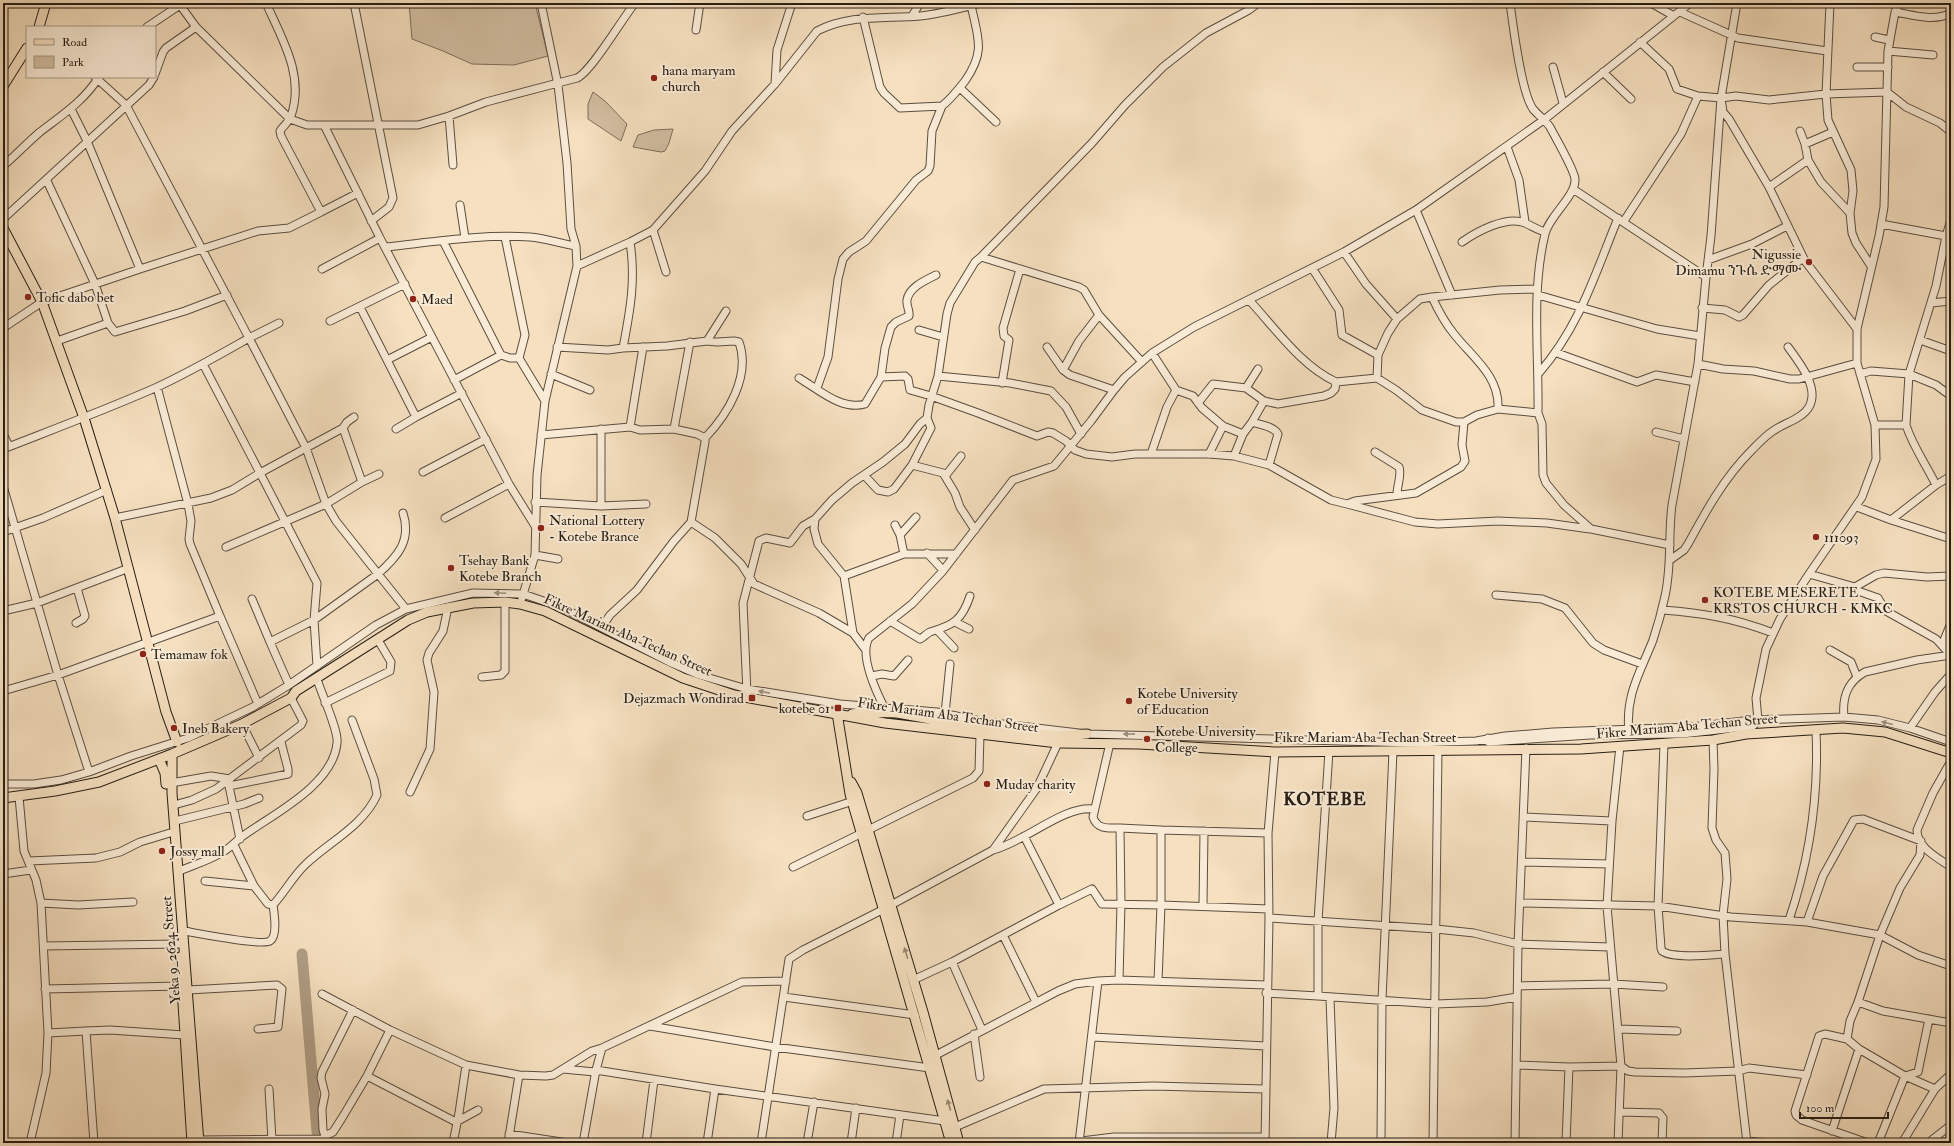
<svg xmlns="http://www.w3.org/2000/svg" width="1954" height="1146" font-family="'IM FELL Double Pica','Noto Serif Ethiopic',serif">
  <rect width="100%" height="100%" fill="#f6e0c0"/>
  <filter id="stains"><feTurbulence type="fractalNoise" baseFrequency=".005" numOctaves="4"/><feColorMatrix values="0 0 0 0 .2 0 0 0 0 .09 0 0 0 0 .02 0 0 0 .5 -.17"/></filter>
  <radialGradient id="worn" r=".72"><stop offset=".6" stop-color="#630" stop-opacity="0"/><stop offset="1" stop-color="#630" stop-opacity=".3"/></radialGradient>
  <path fill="#d3bfa3" stroke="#7d6e5c" d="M409 3H535L548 56 514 65 472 64 443 51 412 39Z
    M593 92 605 101 627 124 621 141 588 119V104Z
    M673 129 669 143 665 151 661 152 633 147 638 135 654 130Z"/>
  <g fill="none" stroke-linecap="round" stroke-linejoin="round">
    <path stroke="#b09e86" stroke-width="11" d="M302 954 318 1143"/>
    <defs>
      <path id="minor" d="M354 3 393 198 389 207 371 221
        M541 3 558 85 567 163 571 229 576 246 577 266
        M1510 3C1513 25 1521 92 1533 109 1538 115 1545 120 1550 127 1555 137 1574 169 1575 179 1576 196 1549 216 1545 234 1531 292 1539 354 1538 413
        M1651 3 1674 16
        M1830 3 1826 94 1887 92 1906 107 1940 123 1951 132
        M1680 12 1738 38 1827 51
        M1895 12C1913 15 1934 22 1951 13
        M912 16 920 3
        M863 17 880 87 884 93 900 108 942 106C951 99 958 90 965 81 986 51 978 38 971 5
        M147 27 180 5V3
        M196 27 290 119 307 125H324L380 238 509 484 445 518
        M696 30 700 3
        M1875 37 1889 40
        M1640 42 1669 69 1677 89 1698 96
        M1888 51 1933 55
        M1553 67 1563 103
        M1857 67H1888
        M1603 72 1631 99
        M155 74 163 52 166 48 196 27 180 5
        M775 84 777 50 792 3
        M960 88 996 122
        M1721 98 1736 96 1769 100 1826 94 1828 120 1851 170 1853 191 1850 213
        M449 116 453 165
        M324 125H418L449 116 486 102 577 78C591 72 622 19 635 3
        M1800 131 1805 144 1833 132
        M1507 147 1519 180 1525 222
        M1808 160 1821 182 1850 213 1852 233 1856 243 1871 266
        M3 166C16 155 27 143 40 132 62 115 84 101 99 77
        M47 181 95 284 108 323 115 332 185 311 227 295
        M1769 187 1808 160 1805 144
        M1573 189 1706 277
        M460 205 465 238
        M1416 210 1452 295
        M321 212 358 193
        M3 219 149 85 154 77
        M1624 221 1681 134 1698 96 1721 98 1723 112 1729 119 1769 187 1805 261 1857 329
        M1881 224 1946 236 1951 220
        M653 230 666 272
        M505 237 525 335 519 358
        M443 241 501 355 454 380
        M1462 242C1476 232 1507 215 1525 223 1532 226 1538 230 1545 232
        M386 247C433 242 482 234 530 237 546 238 560 244 576 246
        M1344 252 1366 284 1397 319 1388 333 1378 355
        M981 257 1092 143 1125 105 1163 67 1206 33 1249 10 1258 3
        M1708 260 1752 244 1787 226
        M1312 268 1339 310 1342 335 1378 355 1377 378
        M140 269 258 231 289 228 321 212 281 136 280 131C283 126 289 122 291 116 305 76 282 39 266 3
        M322 269 380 238
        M1538 295 1657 329 1700 336
        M1432 297 1500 290 1537 289
        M1249 300C1275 328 1301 366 1336 382
        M1931 303 1951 301
        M360 307 416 417 396 429
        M1702 308 1725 310 1739 317 1743 315 1769 285 1803 258
        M1397 319 1420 299 1432 297C1438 310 1445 323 1454 334 1472 357 1500 376 1498 409L1538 413 1542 424 1543 475 1546 483 1564 505 1591 529 1670 545
        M330 321 405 284
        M279 323 249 338 306 448 343 428 347 422 354 417
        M3 328 42 302 140 269 87 141 71 109
        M919 330 943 337
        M1920 340 1951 351
        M57 341 108 323
        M707 341 726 311
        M557 347 608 350 623 348C630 311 636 280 630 242
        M1047 347 1063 370 1070 375 1114 390
        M623 348 667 346 707 341 717 342 734 341 739 342C751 376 728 414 705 438
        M1152 353 1176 390 1193 396 1202 408 1223 426 1243 434 1234 456
        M1557 353 1637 382 1656 375 1695 382
        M501 355 510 358H519L545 401
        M387 360 432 337
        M203 364 260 473 306 448 326 504 362 482 379 474
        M1698 364 1723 369 1754 371 1790 379H1799L1857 363
        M1063 370 1079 341 1099 315
        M1539 373C1580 326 1595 274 1618 218
        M551 374 590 390
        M1860 374 1871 371 1909 374 1936 286 1946 236 1951 237
        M881 377 905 376 908 379 910 390 931 396 978 413 1037 436 1048 432 1053 433 1066 441 1075 450 1086 454 1112 457 1135 454H1209L1234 456 1269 465 1331 500 1347 504 1355 501 1416 493 1461 467 1465 461 1462 445 1464 422
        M799 378C818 389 842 411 865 404L881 377 885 348 891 327 896 322 909 316C910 310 906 306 907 300 909 287 926 280 936 275
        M1002 383 1009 340 1004 336 1003 328 1020 269
        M817 388 828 357 838 279 843 259 849 252 866 241 916 180 928 171 930 166 932 131 942 106
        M1246 388 1258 369
        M1264 401 1252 422C1260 425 1274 426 1278 434L1269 465
        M1198 403 1213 384 1246 388 1264 401 1278 404 1324 396 1331 393 1335 389 1336 382 1377 378 1396 390 1422 410 1456 422H1464L1477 415 1498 409
        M416 417 462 393
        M1875 425H1906C1913 447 1926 464 1936 485L1951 476
        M1906 425 1909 374 1936 385 1951 396
        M630 427 643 347
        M343 428 362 482
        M1656 432 1684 439
        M3 434 9 446
        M1081 434 1066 407 1051 391 1010 383 938 376 947 314 950 303 975 262 981 257 1079 287 1084 290 1099 315 1142 362
        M1243 434 1252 422
        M541 435 630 427 640 430 674 429 690 342
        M3 449C54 429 105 410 155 388 188 373 219 355 249 338L126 105 95 77
        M1375 452 1399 467C1402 474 1397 486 1397 494
        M1151 454 1167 407 1176 390
        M1209 454 1223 426
        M912 465 931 428 927 418
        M423 472 486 439
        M864 475 878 490 888 492 894 489 912 465 943 473 955 493 960 507 975 530
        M946 475 961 456
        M509 484 535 526
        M3 486 58 675 89 772
        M535 502 601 506V429
        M1347 504 1415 522 1438 524 1498 521 1547 523 1590 529
        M601 506 646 504
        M1857 507 1891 520 1936 485
        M115 518 211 498 232 490 260 473 317 583 314 620 317 666
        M1891 520 1951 539
        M691 522 715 538 741 564 754 584 819 613 853 633 865 649
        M895 525 900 535 904 554
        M3 532 43 518 107 490
        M900 535 916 517
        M226 547 326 504 336 521 378 574C397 557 412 541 403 513
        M927 553 940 567
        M535 555 558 559
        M1670 560 1684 550 1688 544C1706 511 1724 478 1751 451 1758 444 1765 436 1773 431 1784 423 1802 419 1809 407 1820 388 1799 362 1788 347
        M1809 574 1855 587 1858 591 1878 598 1886 611 1936 639 1947 651 1951 653
        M844 576 904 554H956
        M1855 587 1876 575 1884 573 1927 577 1951 576
        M1496 595 1542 599 1565 608 1593 643 1604 650 1642 664
        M522 598 535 555 537 475 545 401 577 266 630 242 653 230 705 171 732 131 775 84 817 31C849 14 885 19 920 16 940 14 961 8 981 3
        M252 599 270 642
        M1662 610C1703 613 1734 618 1773 633
        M3 611 37 603 129 568
        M220 616 258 704
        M890 621 920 639C924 637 926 634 930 632 954 625 962 620 970 596
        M955 622 969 629
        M76 623 83 619 85 616 77 588
        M602 627 610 615 637 590 674 541 691 522 705 442V438L697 434 674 429
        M938 631 954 648
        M853 633 844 576 818 544 814 529 815 519 832 500 852 483 883 462 905 444 920 424 927 418 929 405 938 376
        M1942 645 1951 623
        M1830 650 1851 662 1857 677
        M872 676 882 674 894 676 908 660
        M482 677 501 675 505 671V602
        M289 685 270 642 314 620 378 574 406 609
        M3 691 58 675 220 616 190 544 189 539 191 521 188 504 157 387
        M747 693 743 603 759 541 766 538 790 543 803 526 815 519
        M325 703 390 671 391 662 378 640
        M884 707C876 691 859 655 869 638L912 604 942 572 1013 480 1054 466 1091 421 1114 390 1125 377 1152 353 1194 327 1344 252 1416 210 1545 119 1690 3
        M945 714 950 664
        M1844 717C1842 697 1847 682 1865 672L1917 660 1951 655
        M242 724 259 758
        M1910 728 1935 692 1951 674
        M1629 733C1625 695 1640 673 1653 640 1658 625 1662 610 1665 596 1672 565 1668 535 1672 505L1698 364 1706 277 1711 236 1721 98 1737 3
        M1488 738 1487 741 1489 742 1590 735 1682 734 1753 726 1758 720 1756 698 1766 649 1780 619 1809 574 1862 497 1876 459 1875 425 1857 363V329L1879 236 1884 207 1888 51 1895 12 1899 3
        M1713 740 1714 769 1712 828 1716 840 1725 853 1727 879 1723 915 1725 954 1747 1143
        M1110 743 1093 817C1097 830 1109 828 1120 828L1121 903 1119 980
        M1664 744 1658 906 1661 948 1662 951C1673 959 1711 955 1725 954
        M1620 746 1612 821 1607 906 1621 1066 1628 1071 1635 1072 1684 1073 1738 1071 1749 1068 1807 1075
        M1329 751 1318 921V996L1436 1004 1487 1002 1517 997
        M1951 761 1933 793 1917 830C1917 848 1938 858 1951 867
        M171 783 211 776 230 779
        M227 783 229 786 240 839
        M3 784H34L61 780 89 772 131 756 188 738 253 707 289 685 376 625 406 609 473 593 523 594 561 607 669 662 699 675 747 689 840 704 937 712 985 722 1087 734 1413 743 1476 741 1505 736 1553 732 1692 727 1752 720 1844 717 1878 720 1910 728 1951 742
        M229 786 288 774V769L281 742
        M410 792 430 749 434 692 427 660 429 653 443 631 448 607
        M19 797 24 851 36 880 41 903 48 1033 46 1073 30 1143
        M174 805 192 800 216 789 301 725 303 721 291 698
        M807 816 853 801
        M1524 817 1612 821
        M175 821 244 804 259 798
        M868 830 973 778 979 771 980 735
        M1161 830 1268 833
        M1921 841 1920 855 1900 888 1880 935 1858 1002 1883 1011 1951 1023
        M993 850C1025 842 1064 805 1094 809
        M29 861 96 858 120 852 140 842 170 833
        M1522 862 1609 864
        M793 867 862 833
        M179 871C193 865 208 861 221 853 229 849 234 843 240 838 271 815 333 786 337 743 339 731 321 693 317 679
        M3 874 31 870
        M205 881 254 886
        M41 903 78 905 133 902
        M1520 903 1658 906 1731 917 1807 922 1880 935 1918 955 1951 966
        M273 905C285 892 293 876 306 864 329 842 363 826 377 795L374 779 352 720
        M891 905 993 850 1037 788 1058 743
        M1059 905 1092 889 1102 904 1161 905V830L1120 828
        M1203 905 1204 831
        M1269 918 1436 929 1474 933 1518 944 1610 947
        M1789 920C1810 858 1819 796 1816 731
        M1807 922 1823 876 1854 820 1863 819 1921 841
        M184 931C196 933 263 946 270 941 278 936 274 912 273 905L268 904 254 886 234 845
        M1003 935 1036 1002
        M44 946 179 944
        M952 962 982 1030
        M913 980 952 962 1059 905 1024 836
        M1158 981 1161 905 1269 909
        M1518 986 1613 984 1663 987
        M45 989 181 986
        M188 990 277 985 282 989 278 1027 258 1029
        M1266 993 1318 996
        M322 994 390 1030 466 1065 519 1075 546 1076 553 1075 592 1051 602 1048 742 982 786 981
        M784 997 915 1015
        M1330 998 1334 1108 1331 1143
        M650 1026 775 1047 930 1068
        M1619 1029 1677 1031
        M86 1031 110 1030 184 1035
        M48 1033 86 1031 94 1143
        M974 1034 980 1077
        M1092 1037 1266 1046
        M1847 1039 1850 1021 1858 1002
        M936 1055 1058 991 1075 984 1098 981
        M1517 1065 1569 1067 1621 1066 1618 1143
        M563 1069 595 1072
        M596 1070 715 1089 945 1121
        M367 1076 454 1121H458L478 1110
        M269 1089 272 1140
        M1620 1112 1659 1113 1663 1118 1662 1143
        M955 1127 1044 1089 1154 1086 1265 1089
        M1832 1131 1859 1049
        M509 1134 568 1143
        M325 1136 333 1132 342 1118 367 1076 390 1030
        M324 1139 325 1136 323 1130 322 1109 325 1094 321 1078 322 1072 353 1010
        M199 1140 324 1139 332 1143
        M1747 1141 1768 1143
        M1515 1142 1568 1143
        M453 1143 459 1113 466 1065
        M508 1143 519 1075
        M583 1143 596 1070 602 1048
        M646 1143 654 1080
        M707 1143 715 1089
        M761 1143 789 959 803 950 884 909
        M807 1143 814 1102
        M851 1143 856 1108
        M896 1143 900 1115
        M1065 1143 1114 1137H1265
        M1079 1143 1098 981 1119 980 1267 985
        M1265 1143 1269 918 1268 833 1275 752
        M1381 1143 1382 1000 1393 751
        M1433 1143 1438 750
        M1515 1143 1518 944 1526 748
        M1566 1143 1569 1067
        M1868 1143 1802 1120 1796 1115 1795 1111 1819 1036 1825 1034 1847 1039 1859 1049 1905 1076 1935 1089
        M1878 1143 1905 1076 1918 1072 1929 1019
        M1902 1143 1935 1089 1951 1074
        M1928 1143 1951 1125"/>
      <path id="major" d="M39 27 46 3
        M3 86 27 48
        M3 228 42 302 84 418 115 518 166 712 177 742
        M837 713 850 794 951 1143
        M852 714 864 712 897 713 964 725 1059 736 1087 734
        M172 754V793L199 1143
        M159 759 165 773 166 784
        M851 782 857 793 923 1012 959 1143
        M3 798 55 791 99 782 172 754 242 724 291 698 296 691 408 620 427 612 473 603 505 602 520 604 545 611 683 678 734 695 885 723 1058 743 1139 744 1275 752 1581 749 1713 740 1746 734 1843 728 1885 732 1951 753
        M180 957 192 1143"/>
    </defs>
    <use href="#minor" stroke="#5b4e40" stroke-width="9"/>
    <use href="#major" stroke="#271e15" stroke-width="11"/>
    <use href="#minor" stroke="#f9ebd6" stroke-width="7"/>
    <use href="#major" stroke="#f6e0c0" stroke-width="9"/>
  </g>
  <defs><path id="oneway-solid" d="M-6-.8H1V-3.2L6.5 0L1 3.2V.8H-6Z"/></defs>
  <g fill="#9a8f7f">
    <use href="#oneway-solid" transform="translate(500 593) rotate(-177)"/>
    <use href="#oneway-solid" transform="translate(764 692) rotate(-169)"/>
    <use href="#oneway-solid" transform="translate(1887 723) rotate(-166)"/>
    <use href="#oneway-solid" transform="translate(1129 734) rotate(-179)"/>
  </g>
  <g fill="#998973">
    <use href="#oneway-solid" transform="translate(906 953) rotate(-107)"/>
    <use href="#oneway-solid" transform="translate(949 1105) rotate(-106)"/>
  </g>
  <g fill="#8f2418" stroke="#f9ebd6" stroke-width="1.5">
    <circle cx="654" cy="78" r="4"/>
    <circle cx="1809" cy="262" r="4"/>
    <circle cx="28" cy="297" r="4"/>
    <circle cx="413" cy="299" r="4"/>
    <circle cx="541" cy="528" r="4"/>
    <circle cx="1816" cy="537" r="4"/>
    <circle cx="451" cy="568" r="4"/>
    <circle cx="1705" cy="600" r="4"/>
    <circle cx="143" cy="654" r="4"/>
    <rect x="748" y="694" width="8" height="8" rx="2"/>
    <circle cx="1129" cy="701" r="4"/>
    <rect x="834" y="704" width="8" height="8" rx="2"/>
    <circle cx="174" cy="728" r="4"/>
    <circle cx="1147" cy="739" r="4"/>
    <circle cx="987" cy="784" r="4"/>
    <circle cx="162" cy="851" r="4"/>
  </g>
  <g text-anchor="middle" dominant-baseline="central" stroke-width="4" stroke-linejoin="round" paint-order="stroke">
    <g font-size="14" fill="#271e15" stroke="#f9ebd6" text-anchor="start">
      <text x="662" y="70">hana maryam<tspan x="662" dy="16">church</tspan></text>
      <text x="1801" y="254" text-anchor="end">Nigussie<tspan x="1801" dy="16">Dimamu ንጉሴ ድማሙ</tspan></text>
      <text x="36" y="297">Tofic dabo bet</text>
      <text x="421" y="299">Maed</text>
      <text x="549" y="520">National Lottery<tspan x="549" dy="16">- Kotebe Brance</tspan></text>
      <text x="1824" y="537">111093</text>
      <text x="459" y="560">Tsehay Bank<tspan x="459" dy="16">Kotebe Branch</tspan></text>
      <text x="1713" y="592">KOTEBE MESERETE<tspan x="1713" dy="16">KRSTOS CHURCH - KMKC</tspan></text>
      <text x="151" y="654">Temamaw fok</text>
      <text x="1137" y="693">Kotebe University<tspan x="1137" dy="16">of Education</tspan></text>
      <text x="744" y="698" text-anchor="end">Dejazmach Wondirad</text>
      <text x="830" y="708" text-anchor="end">kotebe 01</text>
      <text x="182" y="728">Ineb Bakery</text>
      <text x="1155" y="731">Kotebe University<tspan x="1155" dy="16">College</tspan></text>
      <text x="995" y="784">Muday charity</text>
      <text x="170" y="851">Jossy mall</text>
    </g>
    <g font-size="14" fill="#271e15" stroke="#f9ebd6">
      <text transform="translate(628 635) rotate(24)">Fikre Mariam Aba Techan Street</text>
      <text transform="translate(948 715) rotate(8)">Fikre Mariam Aba Techan Street</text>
      <text transform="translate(1687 726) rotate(-5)">Fikre Mariam Aba Techan Street</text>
      <text x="1365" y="737">Fikre Mariam Aba Techan Street</text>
      <text transform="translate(171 950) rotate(-95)">Yeka 9_2624 Street</text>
    </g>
    <g font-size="18" font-weight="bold" letter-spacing="1" fill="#271e15" stroke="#f9ebd6">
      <text x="1325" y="799">KOTEBE</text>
    </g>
  </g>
  <rect width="1954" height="1146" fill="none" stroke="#f6e0c0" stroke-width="16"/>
  <rect x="4" y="4" width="1946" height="1138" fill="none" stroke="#271e15" stroke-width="2"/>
  <rect x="8" y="8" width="1938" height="1130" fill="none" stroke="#271e15"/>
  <rect x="26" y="26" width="130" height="52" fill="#f9ebd6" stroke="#a59989"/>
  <rect x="34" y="39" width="20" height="6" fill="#f6e0c0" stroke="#a59989"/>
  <text x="62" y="46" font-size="12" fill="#271e15">Road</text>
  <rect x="34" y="56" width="20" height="12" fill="#d3bfa3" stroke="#a59989"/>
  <text x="62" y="66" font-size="12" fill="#271e15">Park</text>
  <path d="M1800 1112v6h88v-6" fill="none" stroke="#271e15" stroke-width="2"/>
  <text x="1806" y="1112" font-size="12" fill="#271e15" stroke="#f9ebd6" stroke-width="3" paint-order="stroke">100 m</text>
  <rect width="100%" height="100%" filter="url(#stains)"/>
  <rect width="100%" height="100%" fill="url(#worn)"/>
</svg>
